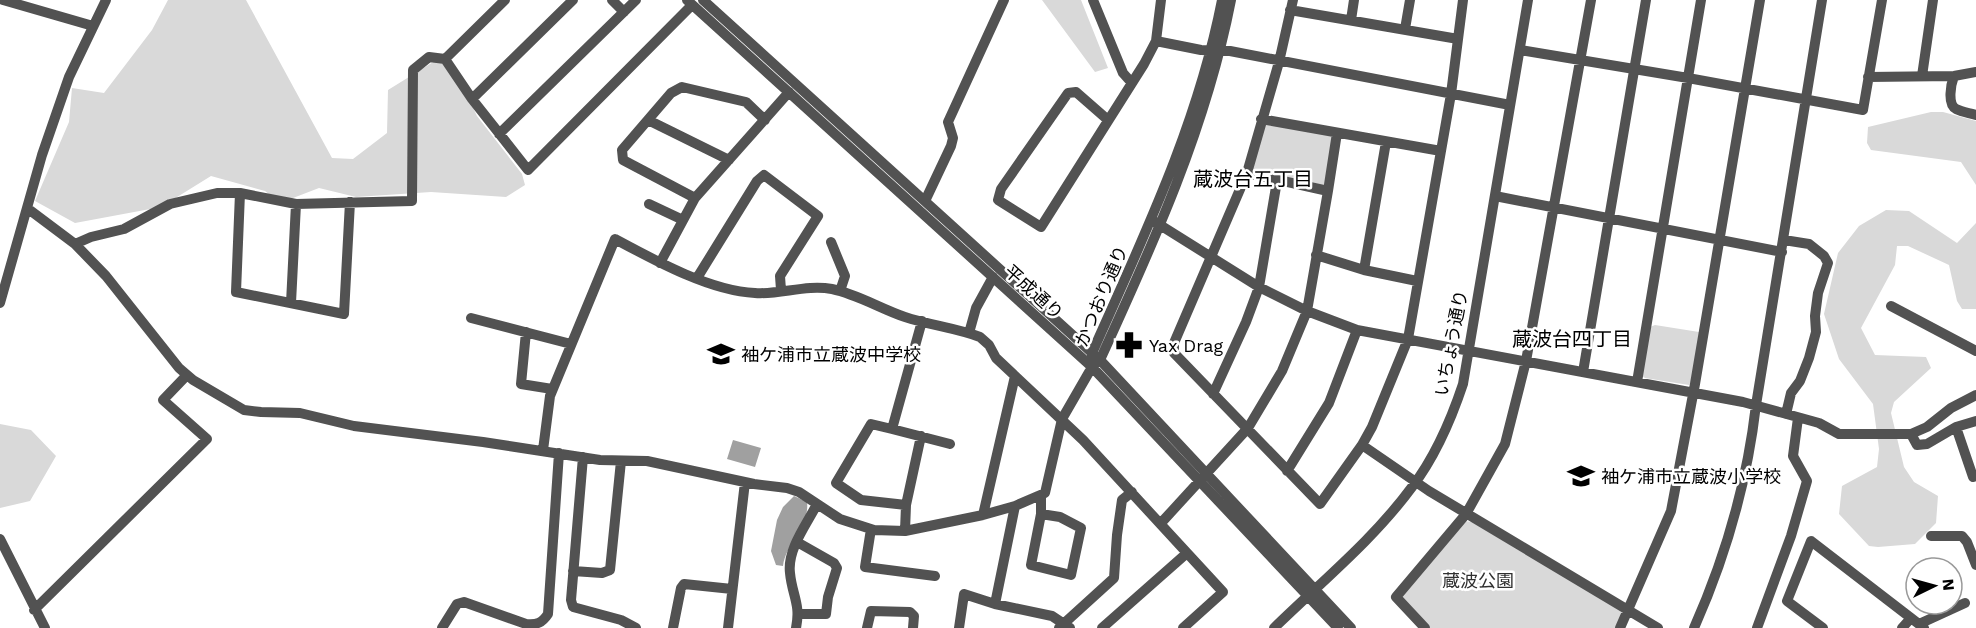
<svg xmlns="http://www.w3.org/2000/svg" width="1976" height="628" font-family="'Work Sans','Noto Sans JP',sans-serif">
  <rect width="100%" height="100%" fill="#fff"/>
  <path fill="#d9d9d9" d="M168 0H246L332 158 353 159 387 133 388 90 438 59 462 85 477 116 522 174 525 185 506 197 431 192 356 197 319 188 280 203 265 191 211 176 161 207 75 223 35 201 69 122 72 88 104 93 152 30Z
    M1042 0H1081L1108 68 1095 72Z
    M1931 112H1943L1976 121V185L1961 162 1871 150 1867 143 1868 127Z
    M1261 119 1337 133 1328 191 1247 173Z
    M1886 210 1909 211 1957 243 1976 223V309H1962L1957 301 1949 265 1908 246H1897L1895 265 1861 328 1875 355 1926 357 1931 368 1894 402 1891 413 1904 467 1914 482 1938 496 1936 523 1915 544 1878 547 1869 546 1839 514 1842 486 1877 467 1879 449 1873 404 1839 359 1824 314 1838 253 1859 226Z
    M1655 325 1699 332 1695 381 1689 385 1645 378 1642 376 1650 327Z
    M0 424 31 430 56 456 30 501 0 508Z
    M1464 521 1473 522 1629 610 1620 628H1425L1396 597Z"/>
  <path fill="#a0a0a0" d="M733 440 761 448 755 467 727 459Z
    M794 496 807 502C810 525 786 543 783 566L776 565 771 551 777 520 783 507Z"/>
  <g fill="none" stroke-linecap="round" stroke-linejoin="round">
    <path stroke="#525252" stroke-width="10" d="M3 0 93 26
      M505 0 445 59 472 99 528 170 692 5
      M612 0 624 12
      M687 0 1092 367 1338 628
      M703 0 1100 360 1351 628
      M1093 0 1123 73 1131 82
      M1293 0 1279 62 1247 173 1174 343V353L1320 504 1362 445 1372 427 1408 339 1451 94 1463 0
      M1290 10 1458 39
      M1351 20 1354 0
      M1405 29 1410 0
      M1156 41 1201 50 1230 51 1510 105
      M1520 50 1688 78 1863 110 1882 0
      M1922 76 1933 0
      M1954 76C1951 84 1947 104 1956 109 1962 112 1970 113 1976 115
      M1868 77 1954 76 1976 72
      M472 99 573 0
      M1261 119 1441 151
      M648 120 729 160
      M1108 120 1076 92 1068 93 1001 189 998 200 1041 227 1144 64 1156 41 1161 0
      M499 134 636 0
      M1247 173 1328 191
      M240 193 236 292 344 314 350 202
      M1495 196 1782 252
      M695 198 623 160 622 150 671 93 682 87 746 102 765 120
      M925 201 951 146 953 138 948 122 1004 0
      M649 204 683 220
      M27 208 75 244 106 276 179 368 193 380 244 410 261 412 300 413 354 426 483 442 600 460 647 461 754 484 787 488 799 492 840 519 874 530 905 531 983 515 1015 506 1045 493 1062 419 1092 367 1100 360C1154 242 1206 128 1231 0
      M1152 220 1259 287 1307 311 1357 330 1743 402 1819 423 1839 434H1911L1927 427 1951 408 1976 395
      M1784 240 1809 244 1824 256 1828 263 1818 293 1815 316 1816 332 1809 358 1800 381 1791 393 1786 414
      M831 242 845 276 840 291
      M75 244 91 237 124 229 170 204 217 193H240L296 204 412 201 413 70 429 57 445 59
      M1316 255 1364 270 1417 281
      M660 263 695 198 789 92
      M1364 270 1386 142
      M697 278 757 181 764 175 818 216 780 276 781 290
      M0 303 42 155 69 77 106 0
      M291 303 296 204
      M1891 306 1976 351
      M471 318 571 344
      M526 332 521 384 552 389
      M969 333 976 308 993 277
      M1092 358V353C1143 238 1198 124 1222 0
      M1583 372 1646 0
      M1637 382 1701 0
      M1213 394 1246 322 1259 287 1277 181
      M1956 427 1973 477 1976 476
      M892 429 950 444
      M1911 434 1917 445 1927 444 1956 427 1976 421
      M1362 445 1429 491 1658 628
      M543 450 550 396 615 239C654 260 710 291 755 293 780 295 806 284 832 289 857 294 881 309 905 317 929 325 956 328 980 337L989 345 996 358 1083 440 1223 592 1183 628
      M583 457 571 600 573 607 621 620 636 628
      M1287 471 1329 403 1357 330
      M1041 495V514L1031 565 1071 575 1081 528 1060 517 1041 514
      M906 505 921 436
      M983 515 1015 376
      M1161 523 1248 428 1282 371 1307 311 1328 191 1337 133
      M871 529 865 567 935 576
      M905 531 906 505 861 500 836 483 871 424 892 429 922 321
      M1931 536H1962L1967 542 1976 565
      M0 539 45 628
      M797 542 834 563 837 568 828 597 826 614H799
      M573 571 602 573 610 570 621 461
      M995 604 1015 506
      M34 610 207 439 163 400 187 375
      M1919 624 1965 603
      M442 628 457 604 464 602 526 624C537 625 542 623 548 614L559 453
      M673 628 681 588 684 584 732 589
      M728 628 745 482
      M796 628C801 604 792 595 790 573 787 549 807 524 817 504
      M867 628 871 611 910 612 914 616 913 628
      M959 628 964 594 995 604 1052 616 1070 628
      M1059 628 1114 578 1117 535 1122 500 1132 492
      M1102 628 1187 553
      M1274 628C1321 582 1373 540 1412 487 1435 457 1451 420 1463 384L1528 0
      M1425 628 1396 597 1466 514 1505 444 1526 361 1591 0
      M1620 628 1671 511 1695 384 1760 0
      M1694 628C1726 556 1747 483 1756 405L1822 0
      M1757 628 1791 536 1807 481 1793 456 1798 418
      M1823 628 1787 601 1811 541 1924 628
      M1902 628 1911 618"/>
  </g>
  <defs>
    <symbol id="pharmacy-bare" viewBox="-9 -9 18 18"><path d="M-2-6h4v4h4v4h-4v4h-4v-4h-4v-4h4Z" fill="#000" stroke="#fff" stroke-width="2.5" paint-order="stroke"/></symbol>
    <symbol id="school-bare" viewBox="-9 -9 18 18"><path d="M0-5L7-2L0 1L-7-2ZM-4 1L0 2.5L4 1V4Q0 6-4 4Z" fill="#000" stroke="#fff" stroke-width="2.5" paint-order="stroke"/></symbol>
  </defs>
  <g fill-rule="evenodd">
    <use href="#pharmacy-bare" x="1110" y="326" width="38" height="38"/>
    <use href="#school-bare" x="702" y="335" width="38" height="38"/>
    <use href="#school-bare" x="1562" y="457" width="38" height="38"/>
  </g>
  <g text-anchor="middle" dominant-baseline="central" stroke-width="5" stroke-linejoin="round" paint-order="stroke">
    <g font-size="18" fill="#000" stroke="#fff">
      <text transform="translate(1034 292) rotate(42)">平成通り</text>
      <text transform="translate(1101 296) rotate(-67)">かつおり通り</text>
      <text transform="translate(1451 343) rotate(-79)">いちょう通り</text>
    </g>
    <g font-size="18" fill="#000" stroke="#fff" text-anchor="start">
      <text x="1149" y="345">Yax Drag</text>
      <text x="741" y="354">袖ケ浦市立蔵波中学校</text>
      <text x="1601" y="476">袖ケ浦市立蔵波小学校</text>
    </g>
    <g font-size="18" fill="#303030" stroke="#fff">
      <text x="1478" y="580">蔵波公園</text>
    </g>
    <g font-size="20" fill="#000" stroke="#fff">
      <text x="1253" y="179">蔵波台五丁目</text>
      <text x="1572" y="339">蔵波台四丁目</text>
    </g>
  </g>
  <g transform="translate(1934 586) rotate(85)"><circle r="28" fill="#ffffff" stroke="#999999" stroke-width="1.5"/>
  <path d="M0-4.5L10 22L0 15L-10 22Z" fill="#000000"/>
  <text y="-9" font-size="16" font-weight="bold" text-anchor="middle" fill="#000000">N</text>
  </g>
</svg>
